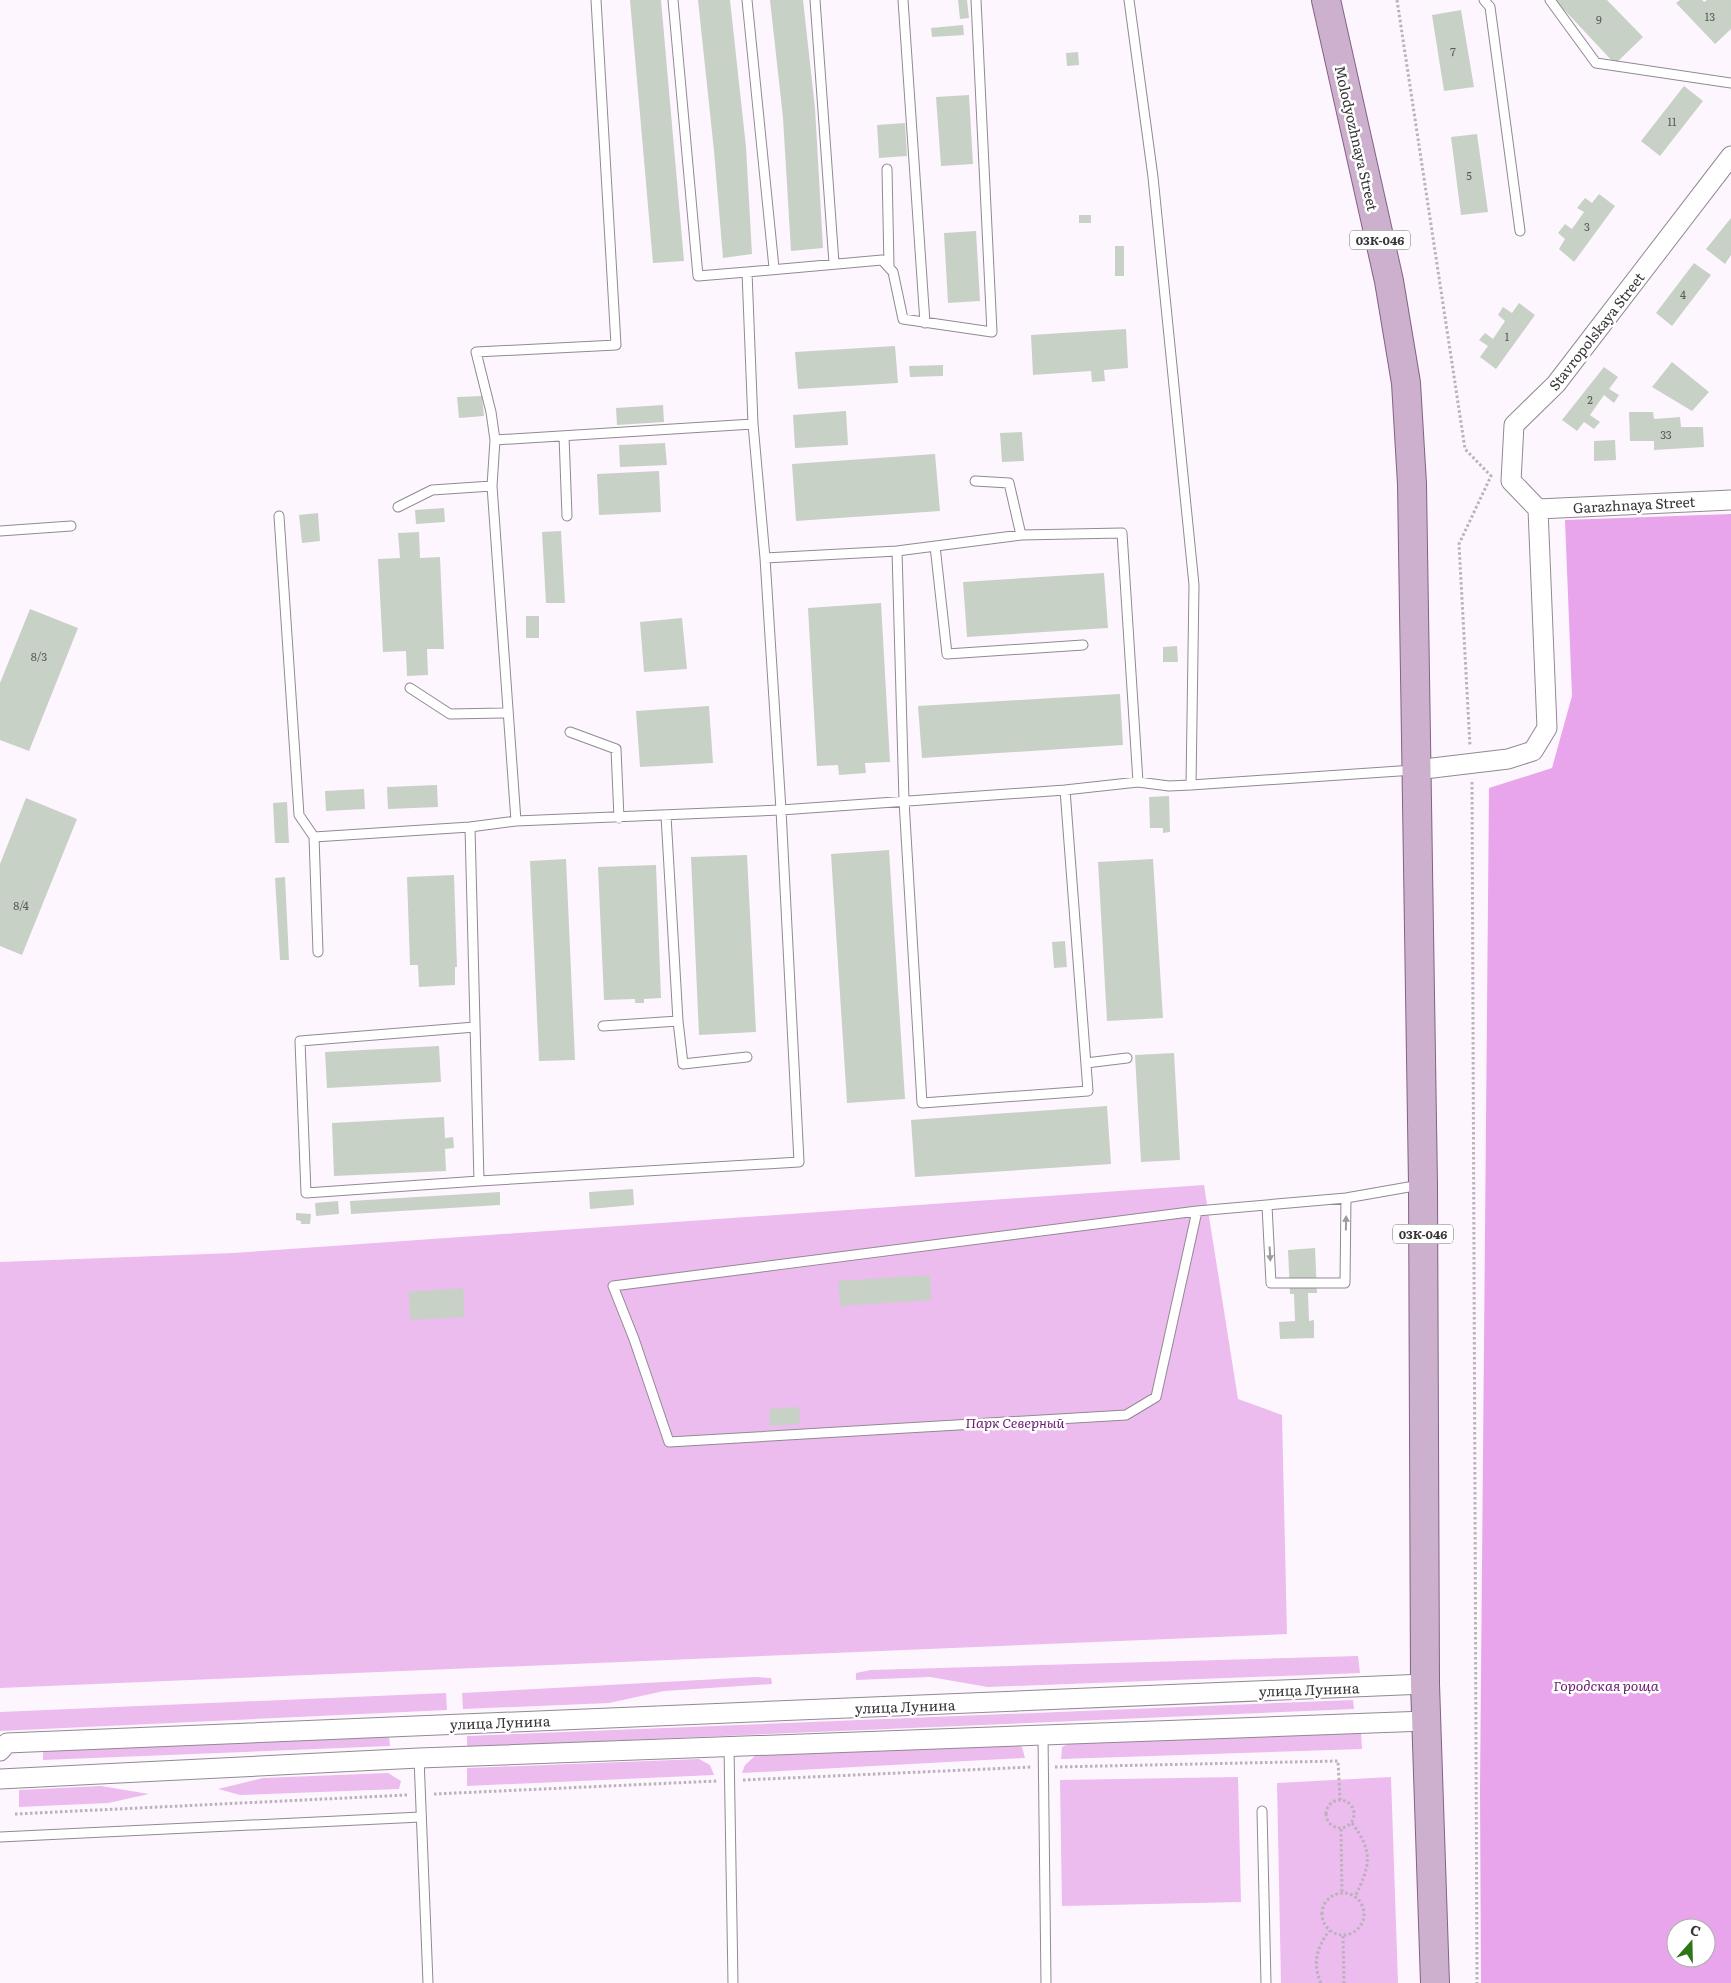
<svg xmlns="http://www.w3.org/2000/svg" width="1731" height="1983" font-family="Literata,serif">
  <rect width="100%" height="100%" fill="#fef6fe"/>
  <path fill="#ecbcee" d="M1204 1185 1238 1399 1282 1415 1287 1634 0 1688V1262L233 1253Z
    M1358 1656 1360 1673 988 1687 930 1677 856 1680V1673L871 1670Z
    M755 1677 771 1678 772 1684 664 1691 609 1703 463 1709 462 1693Z
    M446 1693 447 1710 0 1731V1712Z
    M1353 1700 1354 1709 467 1747V1736Z
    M1361 1733 1362 1749 1061 1759 1062 1747 1070 1743 1076 1742Z
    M389 1736 390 1746 43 1760V1751Z
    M1014 1744 1022 1747 1025 1758 742 1773 745 1765 756 1755Z
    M699 1759 710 1765 714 1775 467 1786V1768Z
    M388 1773 401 1781 399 1789 240 1795 218 1789 263 1778Z
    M1238 1777 1241 1902 1062 1906 1060 1780Z
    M1391 1777 1398 1983H1281L1277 1783Z
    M101 1786 149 1794 108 1803 19 1807V1790Z"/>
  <path fill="#e8a5eb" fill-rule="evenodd" d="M1731 514V1983H1481L1480 1789 1489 788 1552 768 1572 696 1565 520ZM1676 1928H1706V1958H1676Z"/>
  <path fill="#c8d1c5" d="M630 0H661L684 261 653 263Z
    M698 0H730L746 147 752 254 723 258 714 151Z
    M770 0H803L815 108 823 248 791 251 783 118Z
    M958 0H967L969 18 960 19Z
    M1555 0H1607L1643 37 1615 64Z
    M1680 0H1702L1704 2 1707 0H1731V29L1715 44 1676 3Z
    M1461 10 1474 87 1444 91 1432 15Z
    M963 25 964 35 932 37 931 28Z
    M1078 52 1079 65 1067 66 1066 53Z
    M1684 86 1703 101 1660 156 1641 141Z
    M969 95 973 164 941 166 936 97Z
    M905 123 907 156 879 158 877 125Z
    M1477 134 1488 212 1461 215 1451 137Z
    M1599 194 1615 206 1574 262 1559 249 1565 239 1558 233 1565 224 1572 229 1584 212 1577 208 1585 198 1592 203Z
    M1079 215H1091V223H1079Z
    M1731 218V255L1725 264 1706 249Z
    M976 231 980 301 948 303 944 233Z
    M1115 246H1124V276H1115Z
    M1694 263 1711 275 1672 326 1656 313Z
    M1519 303 1535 315 1496 369 1480 357 1488 346 1479 340 1485 333 1493 339 1505 321 1498 315 1503 307 1512 313Z
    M1126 329 1128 368 1104 370 1105 381 1092 382 1091 371 1033 375 1031 335Z
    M895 346 898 383 798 389 795 352Z
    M1672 362 1709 392 1692 411 1652 387Z
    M943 365V376L910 377 909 366Z
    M1604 367 1618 377 1609 389 1619 395 1614 403 1604 395 1590 415 1600 422 1594 429 1584 422 1577 431 1562 420Z
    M482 396 484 416 459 418 457 397Z
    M663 405 664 422 617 425 616 408Z
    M846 411 848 445 795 448 793 415Z
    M1629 412H1653L1654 419 1680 417 1681 427H1703L1704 447 1654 450V441H1630Z
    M1022 432 1024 461 1002 462 1000 433Z
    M1615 440 1616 460 1594 461V441Z
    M665 443 667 465 620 467 619 445Z
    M935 454 940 511 796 521 792 464Z
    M659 471 661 512 599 515 597 474Z
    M444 508 445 522 416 524 415 510Z
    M318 513 320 541 302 543 299 515Z
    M561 531 565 603H546L542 532Z
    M419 532 420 558 440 557 444 649H427L428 675 407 676 406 651 383 652 378 559 400 558 398 533Z
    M1104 573 1108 628 967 637 963 582Z
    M881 603 890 762 865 763 866 773 839 775 838 765 817 766 808 608Z
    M30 609 78 628 29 751 0 740V683Z
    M526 616H539V638H526Z
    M682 618 687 669 644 672 640 622Z
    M1177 646 1178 662H1163V647Z
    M1120 694 1123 745 922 758 918 706Z
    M709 706 713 763 640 767 636 711Z
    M437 785 438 807 388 809 387 787Z
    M364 789 365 809 326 811 325 791Z
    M1169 796 1170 832 1163 833V828H1150L1149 797Z
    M26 798 77 819 22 955 0 946V864Z
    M287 802 289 843H275L273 803Z
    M889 850 905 1099 847 1103 831 854Z
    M747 855 756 1032 699 1035 691 857Z
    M566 859 575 1060 539 1061 530 861Z
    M1153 859 1163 1018 1107 1021 1098 862Z
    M656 865 661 998 644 999V1003H635V999L604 1000 598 867Z
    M454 875 457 967H455V985L419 987 418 965H410L407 877Z
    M285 877 289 960H280L275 878Z
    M1065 941 1067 967 1054 968 1052 942Z
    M439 1046 441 1082 327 1088 325 1052Z
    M1174 1053 1180 1160 1141 1162 1135 1055Z
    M1107 1106 1111 1164 915 1177 911 1120Z
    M444 1117 445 1138 453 1137 454 1148 445 1149 446 1171 334 1176 332 1123Z
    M633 1189 634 1205 590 1209 589 1192Z
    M500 1192V1205L351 1214 350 1201Z
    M338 1201 339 1214 316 1216 315 1203Z
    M296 1213 311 1214 310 1224H301V1221L296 1220Z
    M1315 1248 1317 1293H1308L1309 1321 1314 1320V1338L1280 1339 1279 1322 1295 1321 1294 1294H1290L1288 1250Z
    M930 1275 931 1300 840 1306 838 1281Z
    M463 1288 465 1317 410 1320 409 1292Z
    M799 1407 800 1424 770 1426 769 1409Z"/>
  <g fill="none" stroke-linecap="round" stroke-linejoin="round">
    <defs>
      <path id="service" d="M673 0 698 276 747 272
        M747 0 774 268
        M815 0 834 263
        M903 0 925 323
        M1129 0 1153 177 1194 585 1191 785
        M1484 0 1490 7 1520 231
        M1550 0 1596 63 1731 83
        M887 169 889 266
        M564 436 567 516
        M495 440 491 412 476 352 616 345 596 0
        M975 481 1009 483 1021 535
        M398 507 432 490 492 486
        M279 516 299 815 314 837 318 952
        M0 531 71 526
        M935 546 947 654 1083 645
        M897 551 904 801 922 1103 1088 1091 1065 790
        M765 558 897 551 1021 535 1122 533 1138 782
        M410 688 450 714 503 713
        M570 732 616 749 619 818
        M666 816 678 1021 683 1064 747 1057
        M516 821 492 486 495 440 753 424
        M470 827 479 1181 799 1162 781 810 765 558 753 424 747 272 882 260 893 272 903 319 992 332 976 0
        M314 837 470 827 516 821 781 810 1065 790 1138 782 1169 786 1191 785 1414 770
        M603 1026 678 1021
        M475 1027 300 1041 306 1193 479 1181
        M1086 1063 1127 1058
        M1267 1206 1271 1283H1345L1346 1198
        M1197 1211 1156 1397 1126 1415 669 1442 634 1339 613 1286 1197 1211 1346 1198 1420 1185
        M1043 1735 1046 1983
        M729 1747 733 1983
        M419 1758 428 1983
        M1262 1811 1266 1983
        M0 1837 421 1817"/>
      <path id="minor" d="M1538 509 1511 481 1514 425 1556 384 1731 156
        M1538 509 1731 500
        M1416 770 1508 759 1533 751 1547 728 1538 509
        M0 1751 7 1743 1425 1684
        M0 1779 419 1758 1426 1721"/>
      <path id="primary" d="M1326 0 1389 281 1406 383 1412 484 1423 1185 1425 1684 1435 1983"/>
    </defs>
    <use href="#service" stroke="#928992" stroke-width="11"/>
    <use href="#minor" stroke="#928992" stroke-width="21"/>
    <use href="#primary" stroke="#836284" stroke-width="30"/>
    <path stroke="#b9b2b9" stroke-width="3" stroke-dasharray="2.5 2.5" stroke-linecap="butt" d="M1397 0 1465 449 1491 476 1459 544 1470 746
      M1472 782 1477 1983
      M1055 1767 1338 1761 1340 1800
      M743 1780 1032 1767
      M434 1794 717 1781
      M1326 1814a14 14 0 1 1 28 0a14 14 0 1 1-28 0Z
      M15 1814 407 1795
      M1352 1823C1374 1853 1370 1865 1355 1897
      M1341 1829 1342 1893
      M1322 1914a21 21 0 1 1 42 0a21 21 0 1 1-42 0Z
      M1343 1936 1344 1983
      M1321 1983C1312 1964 1317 1947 1329 1931"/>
    <use href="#service" stroke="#fff" stroke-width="9"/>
    <use href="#minor" stroke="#fff" stroke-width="19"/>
    <use href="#primary" stroke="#cdafce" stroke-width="28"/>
  </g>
  <defs><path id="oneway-solid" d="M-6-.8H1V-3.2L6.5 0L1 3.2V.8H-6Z" transform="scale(1.25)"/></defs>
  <g fill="#9c9a9c">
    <use href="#oneway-solid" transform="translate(1346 1223) rotate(-89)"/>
    <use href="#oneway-solid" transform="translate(1270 1254) rotate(87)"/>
  </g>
  <g text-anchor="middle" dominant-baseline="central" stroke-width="5" stroke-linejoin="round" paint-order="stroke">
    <g font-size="11" fill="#5c5b5b">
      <text x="1710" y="16">13</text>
      <text x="1599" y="19">9</text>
      <text x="1453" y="51">7</text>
      <text x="1672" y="121">11</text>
      <text x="1469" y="175">5</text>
      <text x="1587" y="226">3</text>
      <text x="1683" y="294">4</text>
      <text x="1507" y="336">1</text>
      <text x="1590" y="399">2</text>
      <text x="1666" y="434">33</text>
      <text x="39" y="656">8/3</text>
      <text x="21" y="905">8/4</text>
    </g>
    <g fill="#fff" stroke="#747174" stroke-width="1">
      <rect x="1350" y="230.5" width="60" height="19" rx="4"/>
      <rect x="1393" y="1224.5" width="60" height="19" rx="4"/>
    </g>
    <g font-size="12" font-weight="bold" fill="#383438">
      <text x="1380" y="240">03К-046</text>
      <text x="1423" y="1234">03К-046</text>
    </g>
    <g font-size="14" fill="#383438" stroke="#fff">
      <text transform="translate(1357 138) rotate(77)">Molodyozhnaya Street</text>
      <text transform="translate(1596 331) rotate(-52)">Stavropolskaya Street</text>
      <text transform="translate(1634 504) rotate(-3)">Garazhnaya Street</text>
      <text transform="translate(1309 1689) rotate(-2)">улица Лунина</text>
      <text transform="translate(905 1706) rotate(-2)">улица Лунина</text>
      <text transform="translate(500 1722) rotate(-2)">улица Лунина</text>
    </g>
    <g font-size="14" font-style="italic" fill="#6c1d71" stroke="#fff">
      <text x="1015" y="1422">Парк Северный</text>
      <text x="1606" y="1685">Городская роща</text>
    </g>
  </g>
  <g transform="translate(1691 1943) rotate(20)"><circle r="24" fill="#ffffff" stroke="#afaeaf"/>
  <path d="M0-4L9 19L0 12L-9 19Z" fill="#2f7516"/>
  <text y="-8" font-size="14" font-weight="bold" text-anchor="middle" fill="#383438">С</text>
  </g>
</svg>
